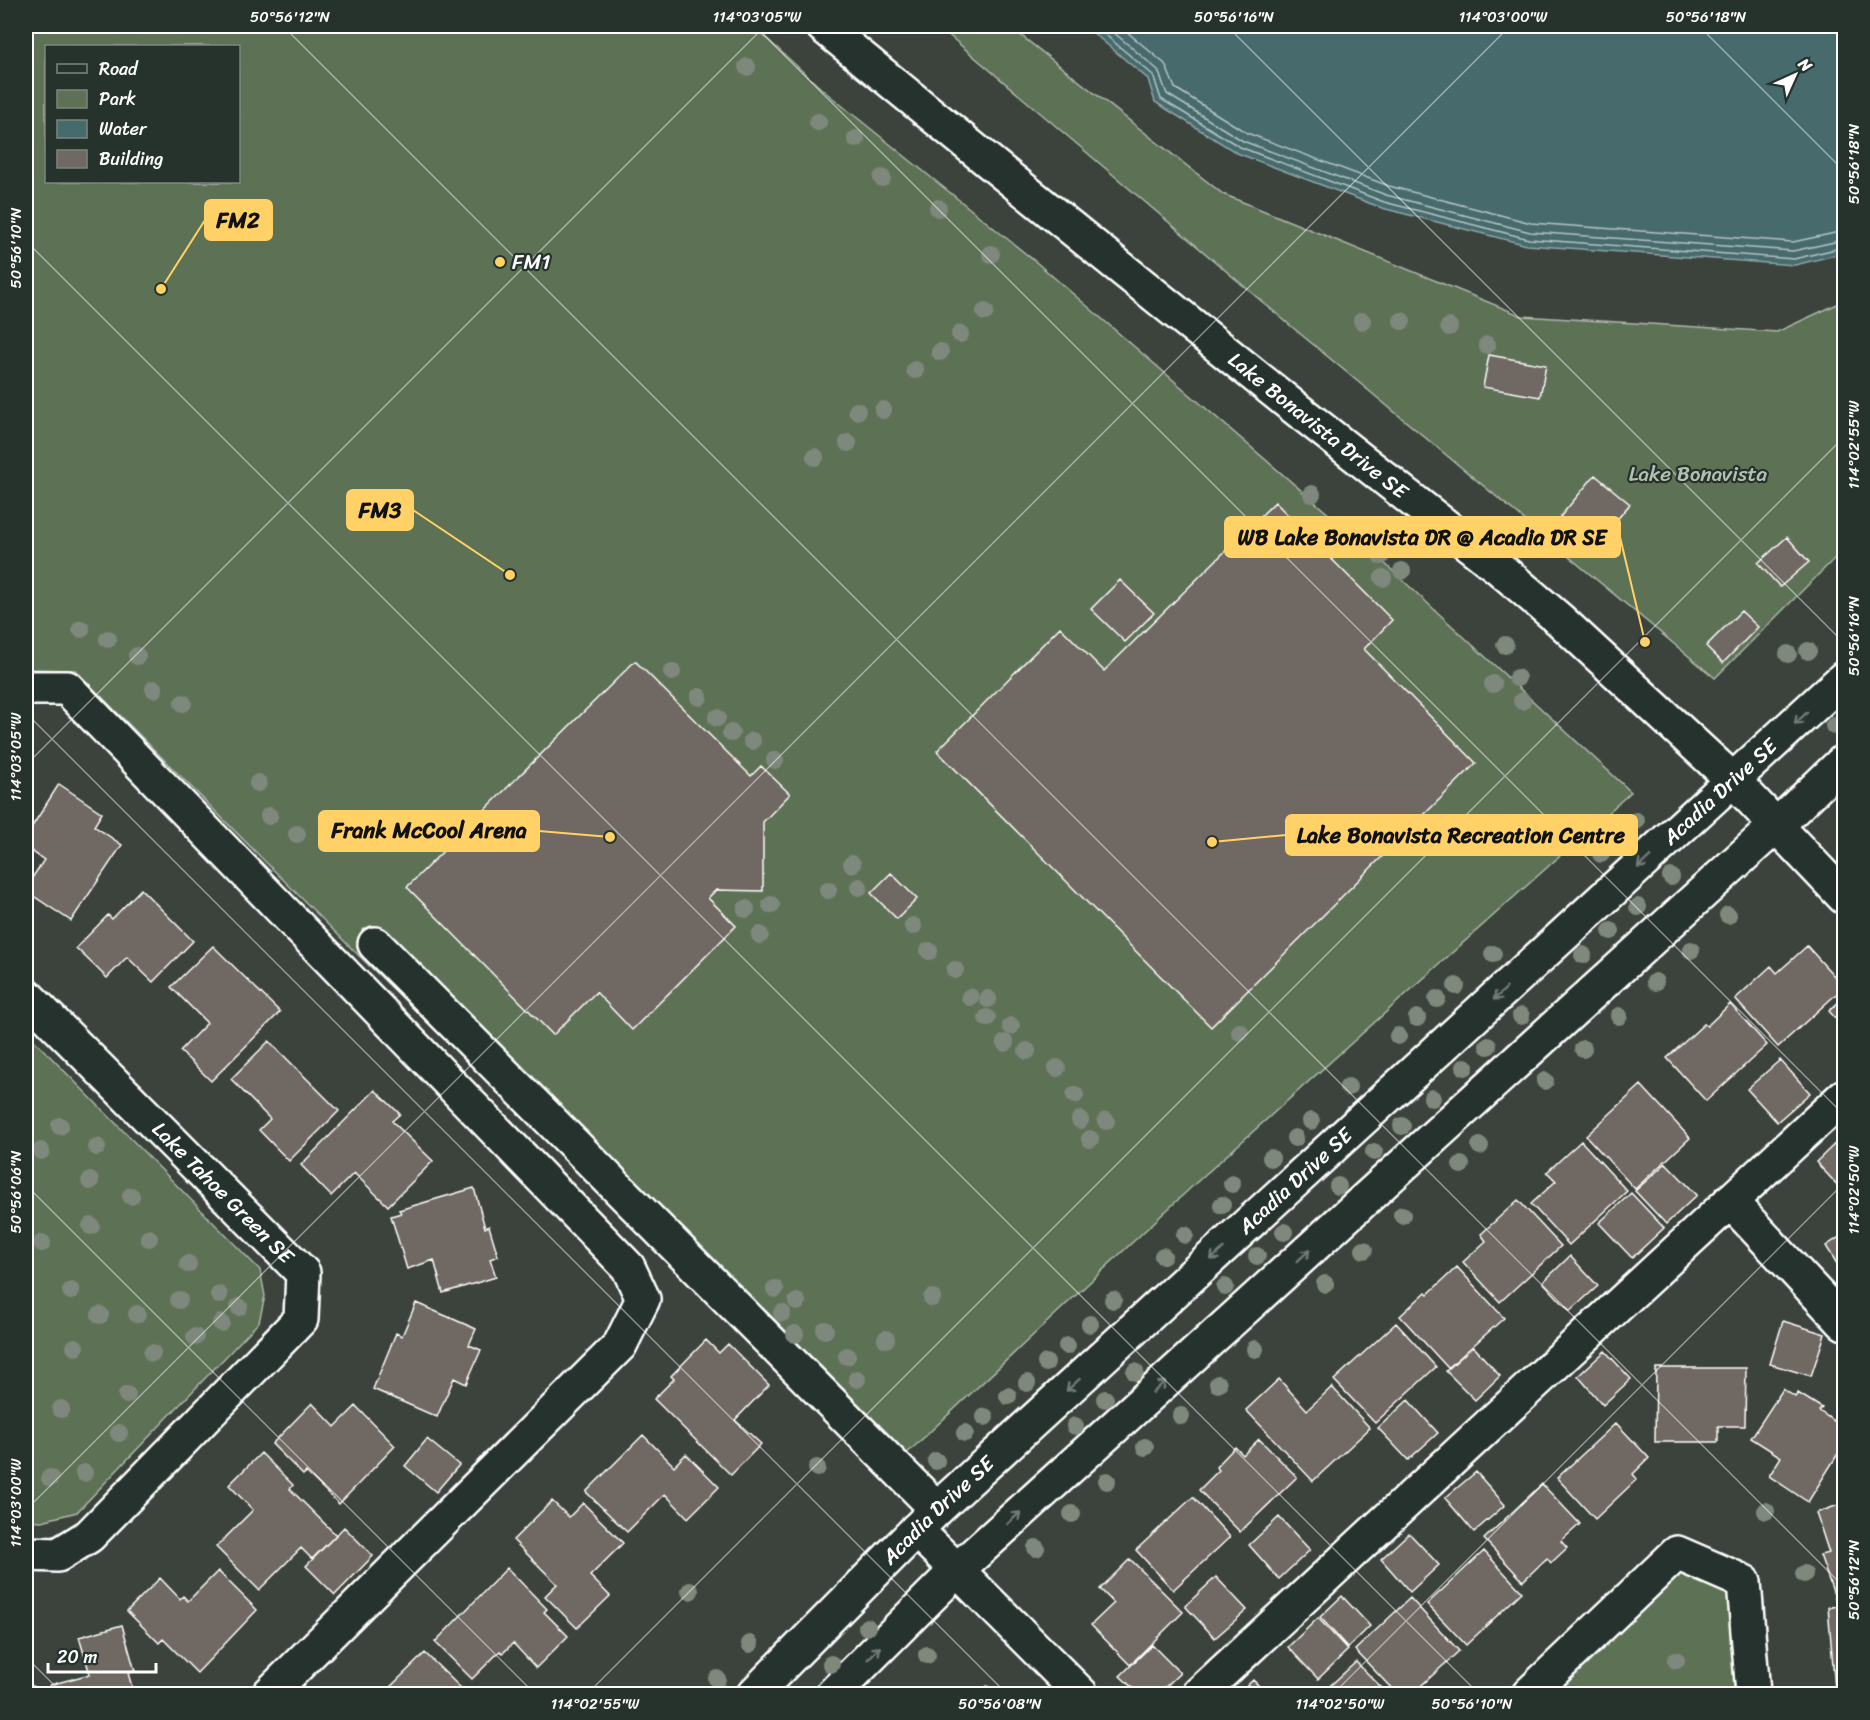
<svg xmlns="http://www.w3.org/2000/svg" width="1870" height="1720" font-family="Sriracha,sans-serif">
  <rect width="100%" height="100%" fill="#3c433d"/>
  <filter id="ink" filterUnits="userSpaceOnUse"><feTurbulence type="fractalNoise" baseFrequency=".0167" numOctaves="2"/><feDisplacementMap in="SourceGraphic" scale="12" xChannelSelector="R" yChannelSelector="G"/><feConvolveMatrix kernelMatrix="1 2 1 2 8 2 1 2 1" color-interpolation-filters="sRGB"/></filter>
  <g filter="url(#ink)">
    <path fill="#5d7255" stroke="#aeb8aa" stroke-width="1.5" fill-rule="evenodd" d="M26 26H753L824 91 1036 262 1368 548 1631 792 1198 1181 903 1457 540 1132 348 945 75 670 26 669ZM46 46H238V182H46Z
      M938 26H1009L1223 194 1522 316 1777 332 1844 301V549L1715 678 1292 327Z
      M26 1032 260 1270 265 1296 259 1322 77 1512 42 1521 26 1520Z
      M1677 1553 1744 1582 1753 1694H1529Z"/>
    <path fill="#476b6d" stroke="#91a6a7" stroke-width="1.5" d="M1085 26H1844V253L1795 265 1527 245 1382 208 1237 153 1155 102 1148 79Z"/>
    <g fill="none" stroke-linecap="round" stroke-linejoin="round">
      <path stroke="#b5c4c5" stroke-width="1.5" d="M1095 26 1153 75 1161 99 1240 147 1384 202 1529 239 1794 259 1844 247
        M1106 26 1158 70 1167 94 1243 141 1386 195 1530 232 1793 251 1844 240
        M1120 26 1165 64 1175 88 1247 133 1389 186 1531 223 1793 242 1844 231"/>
    </g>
    <path fill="#706862" stroke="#fff" stroke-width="1.5" d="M1489 355 1546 365 1540 397 1483 387Z
      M1595 475 1630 504 1595 546 1560 517Z
      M1275 502 1392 620 1364 649 1476 763 1211 1027 937 751 1060 627 1104 671Z
      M1787 537 1809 562 1780 587 1758 563Z
      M1120 580 1154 613 1125 642 1091 609Z
      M1741 611 1758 627 1723 663 1706 646Z
      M635 661 751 776 761 766 790 794 763 822V891L716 890 708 898 736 926 632 1030 596 992 553 1035 407 887Z
      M59 784 102 813 94 826 122 845 71 921 26 891V887L44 860 26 847V836Z
      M891 873 917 899 897 919 871 893Z
      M141 889 193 941 153 982 127 957 107 978 76 948 108 915 112 919Z
      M213 946 280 1012 211 1081 180 1051 207 1023 171 987Z
      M1807 946 1844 987 1778 1047 1735 999 1771 966 1777 973Z
      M1844 997V1028L1829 1011Z
      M1730 1004 1767 1045 1706 1101 1667 1058 1704 1024 1707 1026Z
      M269 1041 339 1111 289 1161 259 1130 270 1119 231 1079Z
      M1780 1060 1810 1093 1777 1122 1747 1089Z
      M1641 1085 1690 1138 1635 1189 1586 1136Z
      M375 1090 400 1114 392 1121 433 1161 388 1206 354 1173 331 1196 301 1165Z
      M1844 1135V1192L1816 1162Z
      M1581 1141 1627 1191 1569 1245 1531 1204 1556 1181 1547 1172Z
      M1666 1163 1697 1195 1666 1224 1635 1191Z
      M474 1188 485 1228 489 1226 498 1256 490 1259 496 1277 443 1293 434 1260 407 1269 391 1216 401 1213 399 1210Z
      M1631 1193 1664 1228 1632 1258 1599 1223Z
      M1518 1200 1561 1246 1500 1302 1463 1262 1486 1241 1481 1234Z
      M1844 1234V1275L1826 1246Z
      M1570 1256 1598 1286 1570 1311 1543 1282Z
      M1457 1267 1504 1318 1448 1368 1400 1316 1426 1292 1428 1294Z
      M416 1303 476 1329 469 1345 481 1350 466 1384 454 1378 437 1417 373 1389 396 1333 402 1336Z
      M1783 1321 1825 1334 1811 1376 1770 1364Z
      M1396 1323 1436 1367 1375 1423 1334 1380Z
      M706 1340 719 1353 728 1344 769 1385 735 1420 761 1444 731 1475 654 1399 674 1379 671 1376Z
      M1473 1346 1500 1376 1475 1400 1446 1371Z
      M1605 1351 1631 1379 1603 1405 1578 1376Z
      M1656 1368H1746L1745 1426H1718V1442H1655Z
      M1279 1379 1307 1410 1332 1387 1370 1428 1313 1481 1246 1410Z
      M1783 1389 1795 1397 1798 1393 1822 1408 1819 1411 1844 1428V1444L1808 1502 1769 1476 1781 1457 1751 1438Z
      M1408 1400 1438 1433 1408 1460 1378 1428Z
      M312 1403 335 1427 356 1406 395 1446 339 1504 306 1472 303 1475 272 1444Z
      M1616 1423 1649 1458 1633 1474 1637 1479 1595 1519 1557 1478Z
      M643 1435 674 1466 686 1454 719 1487 688 1518 665 1494 627 1532 586 1492Z
      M427 1439 459 1465 436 1492 405 1466Z
      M1259 1439 1297 1477 1240 1532 1199 1490 1219 1470 1216 1467 1235 1447 1243 1455Z
      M261 1453 293 1485 290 1489 336 1535 312 1559 301 1548 259 1590 216 1547 253 1510 229 1485Z
      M1476 1472 1505 1505 1474 1532 1445 1498Z
      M1542 1484 1580 1524 1561 1541 1567 1548 1551 1563 1547 1558 1523 1581 1484 1539Z
      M1193 1497 1230 1537 1173 1590 1136 1550Z
      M552 1501 569 1517 583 1503 623 1543 590 1576 610 1596 577 1628 545 1596 557 1584 513 1540Z
      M1844 1503V1597L1836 1600 1820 1555 1829 1553 1816 1513Z
      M1279 1517 1310 1550 1279 1579 1249 1545Z
      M344 1527 373 1556 335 1595 306 1566Z
      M1409 1533 1439 1565 1410 1592 1381 1559Z
      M1484 1551 1522 1592 1466 1645 1427 1604Z
      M1130 1559 1183 1612 1130 1665 1091 1625 1114 1603 1100 1589Z
      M507 1568 547 1609 544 1612 568 1636 536 1668 513 1643 503 1653 500 1651 472 1679 435 1642Z
      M218 1571 257 1610 197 1673 163 1639 159 1643 127 1611 160 1578 180 1599 183 1596 188 1601Z
      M1216 1577 1247 1610 1215 1638 1185 1606Z
      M1342 1596 1370 1626 1348 1648 1320 1617Z
      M1410 1598 1459 1651 1412 1694H1397L1355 1650Z
      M1844 1606V1688L1835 1689 1828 1607Z
      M1318 1618 1348 1650 1318 1679 1288 1647Z
      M122 1625 135 1671 128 1673 134 1694H52L50 1685 90 1674 79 1637Z
      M1152 1645 1180 1673 1158 1694H1139L1120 1676Z
      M425 1653 467 1694H383Z
      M1356 1662 1388 1694H1321Z
      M1253 1680 1267 1694H1238Z
      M26 1683 41 1690 40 1694H26Z
      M987 1686 996 1694H979Z"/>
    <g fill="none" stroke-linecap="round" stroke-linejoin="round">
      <defs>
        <g id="minor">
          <path id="s1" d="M823 26 1003 173 1290 404 1499 568 1560 620 1733 780 1844 897"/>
          <path d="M26 688H67L628 1267 643 1299 620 1345 269 1694"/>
          <path d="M375 944 937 1509"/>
          <path id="s2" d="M26 995 303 1273 301 1319 89 1536 58 1555 26 1554"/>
          <path d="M1730 1201 1844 1323"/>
          <path d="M916 1530 957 1570 1081 1694"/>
          <path id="s3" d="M754 1694 937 1509 1844 678"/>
          <path d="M833 1694 957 1570 1777 825 1844 761"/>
          <path d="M1199 1694 1844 1096"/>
          <path d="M1529 1694 1677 1553 1744 1582 1753 1694"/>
        </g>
      </defs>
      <use href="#minor" stroke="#fff" stroke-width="38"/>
      <use href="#minor" stroke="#26332d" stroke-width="33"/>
    </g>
    <g fill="#7f887d">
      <circle cx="747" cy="67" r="9"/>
      <circle cx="818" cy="122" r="9"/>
      <circle cx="856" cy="139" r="9"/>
      <circle cx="882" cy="178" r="9"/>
      <circle cx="938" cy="208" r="9"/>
      <circle cx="991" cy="254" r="9"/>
      <circle cx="985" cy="312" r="9"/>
      <circle cx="1362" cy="321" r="9"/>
      <circle cx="1402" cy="321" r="9"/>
      <circle cx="1449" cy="327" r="9"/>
      <circle cx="960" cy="334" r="9"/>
      <circle cx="1487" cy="345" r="9"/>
      <circle cx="940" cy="352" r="9"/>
      <circle cx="915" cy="370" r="9"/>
      <circle cx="883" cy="410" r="9"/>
      <circle cx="857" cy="411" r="9"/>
      <circle cx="848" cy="443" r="9"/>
      <circle cx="815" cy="457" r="9"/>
      <circle cx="1312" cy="494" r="9"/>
      <circle cx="1381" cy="556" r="9"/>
      <circle cx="1402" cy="571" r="9"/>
      <circle cx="1383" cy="578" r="9"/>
      <circle cx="81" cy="629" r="9"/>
      <circle cx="108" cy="639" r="9"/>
      <circle cx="1505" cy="645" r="9"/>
      <circle cx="1808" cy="651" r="9"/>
      <circle cx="1788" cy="654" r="9"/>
      <circle cx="137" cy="656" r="9"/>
      <circle cx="672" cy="672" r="9"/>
      <circle cx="1517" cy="678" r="9"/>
      <circle cx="1493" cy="684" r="9"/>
      <circle cx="154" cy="689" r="9"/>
      <circle cx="699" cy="697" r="9"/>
      <circle cx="1522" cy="701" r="9"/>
      <circle cx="183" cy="703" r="9"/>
      <circle cx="717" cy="718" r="9"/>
      <circle cx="1834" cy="726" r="9"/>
      <circle cx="731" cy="733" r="9"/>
      <circle cx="752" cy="741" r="9"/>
      <circle cx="775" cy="760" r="9"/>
      <circle cx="258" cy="783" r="9"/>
      <circle cx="269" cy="816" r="9"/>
      <circle cx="1636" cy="821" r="9"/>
      <circle cx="297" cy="834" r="9"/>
      <circle cx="1601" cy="854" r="9"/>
      <circle cx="852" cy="864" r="9"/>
      <circle cx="1671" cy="877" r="9"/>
      <circle cx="859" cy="887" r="9"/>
      <circle cx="828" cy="890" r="9"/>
      <circle cx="771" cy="905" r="9"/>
      <circle cx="1638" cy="907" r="9"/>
      <circle cx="746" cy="909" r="9"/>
      <circle cx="1728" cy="915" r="9"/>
      <circle cx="913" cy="926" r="9"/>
      <circle cx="1611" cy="931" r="9"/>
      <circle cx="760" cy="935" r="9"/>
      <circle cx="1691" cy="950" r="9"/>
      <circle cx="929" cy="951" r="9"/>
      <circle cx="1493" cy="954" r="9"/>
      <circle cx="1583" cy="955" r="9"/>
      <circle cx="955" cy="970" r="9"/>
      <circle cx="1655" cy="982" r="9"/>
      <circle cx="1456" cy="986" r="9"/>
      <circle cx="970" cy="997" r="9"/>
      <circle cx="988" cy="999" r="9"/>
      <circle cx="1437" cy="999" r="9"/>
      <circle cx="1521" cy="1016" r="9"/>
      <circle cx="1619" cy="1016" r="9"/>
      <circle cx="987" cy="1018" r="9"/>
      <circle cx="1417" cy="1018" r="9"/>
      <circle cx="1011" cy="1026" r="9"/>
      <circle cx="1240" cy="1032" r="9"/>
      <circle cx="1398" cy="1036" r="9"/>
      <circle cx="1005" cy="1043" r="9"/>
      <circle cx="1488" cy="1046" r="9"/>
      <circle cx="1583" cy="1049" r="9"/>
      <circle cx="1027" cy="1051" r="9"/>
      <circle cx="1465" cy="1067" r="9"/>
      <circle cx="1057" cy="1068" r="9"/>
      <circle cx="1545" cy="1081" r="9"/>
      <circle cx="1348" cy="1087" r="9"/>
      <circle cx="1075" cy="1095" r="9"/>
      <circle cx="1432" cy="1098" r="9"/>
      <circle cx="1080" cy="1120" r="9"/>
      <circle cx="1106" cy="1121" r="9"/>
      <circle cx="1311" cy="1121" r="9"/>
      <circle cx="60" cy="1126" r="9"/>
      <circle cx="1402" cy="1126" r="9"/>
      <circle cx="1295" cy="1138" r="9"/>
      <circle cx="1090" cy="1139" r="9"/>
      <circle cx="1480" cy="1146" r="9"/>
      <circle cx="97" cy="1147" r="9"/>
      <circle cx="41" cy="1151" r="9"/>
      <circle cx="1374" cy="1152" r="9"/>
      <circle cx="1271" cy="1158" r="9"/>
      <circle cx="1461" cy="1165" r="9"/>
      <circle cx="90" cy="1181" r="9"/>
      <circle cx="1232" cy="1184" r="9"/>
      <circle cx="1338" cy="1186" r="9"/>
      <circle cx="131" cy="1196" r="9"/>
      <circle cx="1222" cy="1205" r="9"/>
      <circle cx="1402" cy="1215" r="9"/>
      <circle cx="91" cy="1226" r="9"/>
      <circle cx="1284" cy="1232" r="9"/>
      <circle cx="1185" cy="1235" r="9"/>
      <circle cx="149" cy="1238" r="9"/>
      <circle cx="42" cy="1243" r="9"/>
      <circle cx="1364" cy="1250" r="9"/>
      <circle cx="1163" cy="1256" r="9"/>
      <circle cx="1257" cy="1256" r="9"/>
      <circle cx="188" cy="1264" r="9"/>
      <circle cx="1325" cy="1284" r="9"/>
      <circle cx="1225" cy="1287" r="9"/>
      <circle cx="775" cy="1289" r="9"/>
      <circle cx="71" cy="1291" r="9"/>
      <circle cx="219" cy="1295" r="9"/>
      <circle cx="932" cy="1298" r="9"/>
      <circle cx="179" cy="1300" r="9"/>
      <circle cx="1113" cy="1300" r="9"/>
      <circle cx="797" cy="1302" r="9"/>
      <circle cx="239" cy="1307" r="9"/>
      <circle cx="782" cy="1313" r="9"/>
      <circle cx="137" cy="1314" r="9"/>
      <circle cx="100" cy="1315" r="9"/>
      <circle cx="221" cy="1323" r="9"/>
      <circle cx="1090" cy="1324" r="9"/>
      <circle cx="825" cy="1330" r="9"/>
      <circle cx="795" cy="1334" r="9"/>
      <circle cx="195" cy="1337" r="9"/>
      <circle cx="886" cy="1339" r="9"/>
      <circle cx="1067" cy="1346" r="9"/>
      <circle cx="75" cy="1347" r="9"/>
      <circle cx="1255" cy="1349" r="9"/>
      <circle cx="152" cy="1353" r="9"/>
      <circle cx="847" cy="1356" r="9"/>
      <circle cx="1046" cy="1363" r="9"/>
      <circle cx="1135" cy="1372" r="9"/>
      <circle cx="857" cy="1379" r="9"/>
      <circle cx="1027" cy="1383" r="9"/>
      <circle cx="1218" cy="1384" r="9"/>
      <circle cx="127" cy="1395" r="9"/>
      <circle cx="1008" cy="1396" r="9"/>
      <circle cx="1105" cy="1399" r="9"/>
      <circle cx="61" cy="1409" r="9"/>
      <circle cx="1181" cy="1416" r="9"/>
      <circle cx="985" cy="1417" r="9"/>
      <circle cx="1075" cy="1426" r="9"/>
      <circle cx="119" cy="1433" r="9"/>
      <circle cx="965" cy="1433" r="9"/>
      <circle cx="1145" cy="1447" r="9"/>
      <circle cx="936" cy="1461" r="9"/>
      <circle cx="817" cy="1468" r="9"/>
      <circle cx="84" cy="1473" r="9"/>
      <circle cx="50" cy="1478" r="9"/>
      <circle cx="1107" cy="1481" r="9"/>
      <circle cx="1766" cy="1511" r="9"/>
      <circle cx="1072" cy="1514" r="9"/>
      <circle cx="1036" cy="1548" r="9"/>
      <circle cx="1804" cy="1574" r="9"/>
      <circle cx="690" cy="1591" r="9"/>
      <circle cx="867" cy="1627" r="9"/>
      <circle cx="750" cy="1644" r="9"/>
      <circle cx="927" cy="1655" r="9"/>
      <circle cx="1676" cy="1660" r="9"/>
      <circle cx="831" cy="1664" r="9"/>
      <circle cx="717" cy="1679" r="9"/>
    </g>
    <defs><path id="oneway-shaft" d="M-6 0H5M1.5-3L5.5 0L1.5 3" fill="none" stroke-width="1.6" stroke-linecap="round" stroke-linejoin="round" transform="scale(1.5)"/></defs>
    <g stroke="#727a76">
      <use href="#oneway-shaft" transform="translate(1801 718) rotate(137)"/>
      <use href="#oneway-shaft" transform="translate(1644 862) rotate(137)"/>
      <use href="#oneway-shaft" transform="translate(1500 994) rotate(137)"/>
      <use href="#oneway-shaft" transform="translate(1217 1254) rotate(137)"/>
      <use href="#oneway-shaft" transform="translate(1303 1256) rotate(-42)"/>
      <use href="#oneway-shaft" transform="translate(1073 1385) rotate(138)"/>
      <use href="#oneway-shaft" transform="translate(1159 1387) rotate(-42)"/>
      <use href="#oneway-shaft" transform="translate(1014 1518) rotate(-42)"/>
      <use href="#oneway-shaft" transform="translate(874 1653) rotate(-45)"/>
    </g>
  </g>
  <path fill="none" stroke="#fff" stroke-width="1.5" stroke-opacity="0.45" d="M283 26 1844 1587M755 26 1844 1115M1227 26 1844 643M1699 26 1844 171M26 241 1479 1694M26 713 1007 1694M26 765 765 26M26 1185 535 1694M26 1510 1510 26M26 1657 63 1694M587 1694 1844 437M1333 1694 1844 1183"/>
  <circle fill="#ffd166" stroke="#26332d" stroke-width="2" cx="500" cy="262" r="6"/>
  <g text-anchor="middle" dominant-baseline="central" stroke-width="4.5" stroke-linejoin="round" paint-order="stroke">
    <g font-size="21" fill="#fff" stroke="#26332d" text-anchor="start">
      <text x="512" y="262">FM1</text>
    </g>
    <g font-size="21" fill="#fff" stroke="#26332d">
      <text stroke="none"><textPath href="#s1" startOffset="636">Lake Bonavista Drive SE</textPath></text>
      <text stroke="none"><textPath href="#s3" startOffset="1322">Acadia Drive SE</textPath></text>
      <text stroke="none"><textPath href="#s3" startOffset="746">Acadia Drive SE</textPath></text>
      <text stroke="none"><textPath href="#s2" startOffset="279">Lake Tahoe Green SE</textPath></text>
      <text stroke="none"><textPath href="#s3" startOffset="260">Acadia Drive SE</textPath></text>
    </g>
    <g font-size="21" fill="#b6c0b2" stroke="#26332d">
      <text x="1698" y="474">Lake Bonavista</text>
    </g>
  </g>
  <path fill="none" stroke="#ffd166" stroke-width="2" d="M161 289L205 220M510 575L413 510M1645 642L1620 537M610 837L539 831M1212 842L1286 835"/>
  <g fill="#ffd166" stroke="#26332d" stroke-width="2">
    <circle cx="161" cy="289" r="6"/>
    <circle cx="510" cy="575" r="6"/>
    <circle cx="1645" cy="642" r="6"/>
    <circle cx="610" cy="837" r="6"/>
    <circle cx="1212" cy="842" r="6"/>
  </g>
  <g fill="#ffd166" stroke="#ffd166" stroke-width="2">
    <rect x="205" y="200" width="67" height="40" rx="6"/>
    <rect x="347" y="490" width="66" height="40" rx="6"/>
    <rect x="1225" y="517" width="395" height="40" rx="6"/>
    <rect x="319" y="811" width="220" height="40" rx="6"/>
    <rect x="1286" y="815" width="351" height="40" rx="6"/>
  </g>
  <g font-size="22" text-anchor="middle" font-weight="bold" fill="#111">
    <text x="238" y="228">FM2</text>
    <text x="380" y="518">FM3</text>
    <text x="1422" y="545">WB Lake Bonavista DR @ Acadia DR SE</text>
    <text x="429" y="838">Frank McCool Arena</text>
    <text x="1461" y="843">Lake Bonavista Recreation Centre</text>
  </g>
  <rect width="1870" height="1720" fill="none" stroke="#26332d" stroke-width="66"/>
  <rect x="45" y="45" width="195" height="138" fill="#26332d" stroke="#7d8581" stroke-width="1.5"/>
  <rect x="57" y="64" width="30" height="9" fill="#26332d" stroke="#7d8581" stroke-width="1.5"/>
  <text x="99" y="75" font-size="18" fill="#ffffff">Road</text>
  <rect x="57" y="90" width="30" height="18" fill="#5d7255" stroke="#7d8581" stroke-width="1.5"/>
  <text x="99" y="105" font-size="18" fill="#ffffff">Park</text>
  <rect x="57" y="120" width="30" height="18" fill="#476b6d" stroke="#7d8581" stroke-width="1.5"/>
  <text x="99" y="135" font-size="18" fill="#ffffff">Water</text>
  <rect x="57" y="150" width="30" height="18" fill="#706862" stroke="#7d8581" stroke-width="1.5"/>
  <text x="99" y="165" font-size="18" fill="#ffffff">Building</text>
  <g transform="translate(1795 75) rotate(45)" stroke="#26332d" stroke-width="4.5" paint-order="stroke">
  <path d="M0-4.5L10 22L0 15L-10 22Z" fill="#ffffff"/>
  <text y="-9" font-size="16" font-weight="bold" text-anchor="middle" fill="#ffffff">N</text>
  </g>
  <path d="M48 1663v9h108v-9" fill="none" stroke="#ffffff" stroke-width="3"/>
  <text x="57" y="1663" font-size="18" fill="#ffffff" stroke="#26332d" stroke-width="4.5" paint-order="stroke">20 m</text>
  <rect x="33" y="33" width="1804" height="1654" fill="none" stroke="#fff" stroke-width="2"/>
  <g font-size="15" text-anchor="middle" fill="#fff">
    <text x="290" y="22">50°56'12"N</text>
    <text x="757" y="22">114°03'05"W</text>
    <text x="1234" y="22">50°56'16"N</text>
    <text x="1503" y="22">114°03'00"W</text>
    <text x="1706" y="22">50°56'18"N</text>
    <text transform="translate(1854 164) rotate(-90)" y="5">50°56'18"N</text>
    <text transform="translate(16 248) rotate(-90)" y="5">50°56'10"N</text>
    <text transform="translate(1854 445) rotate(-90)" y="5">114°02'55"W</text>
    <text transform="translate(1854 636) rotate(-90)" y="5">50°56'16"N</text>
    <text transform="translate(16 757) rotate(-90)" y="5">114°03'05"W</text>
    <text transform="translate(1854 1190) rotate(-90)" y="5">114°02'50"W</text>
    <text transform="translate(16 1192) rotate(-90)" y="5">50°56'06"N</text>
    <text transform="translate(16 1503) rotate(-90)" y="5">114°03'00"W</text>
    <text transform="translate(1854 1580) rotate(-90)" y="5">50°56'12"N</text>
    <text x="595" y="1709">114°02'55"W</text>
    <text x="1000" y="1709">50°56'08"N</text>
    <text x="1340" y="1709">114°02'50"W</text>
    <text x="1472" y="1709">50°56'10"N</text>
  </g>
</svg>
